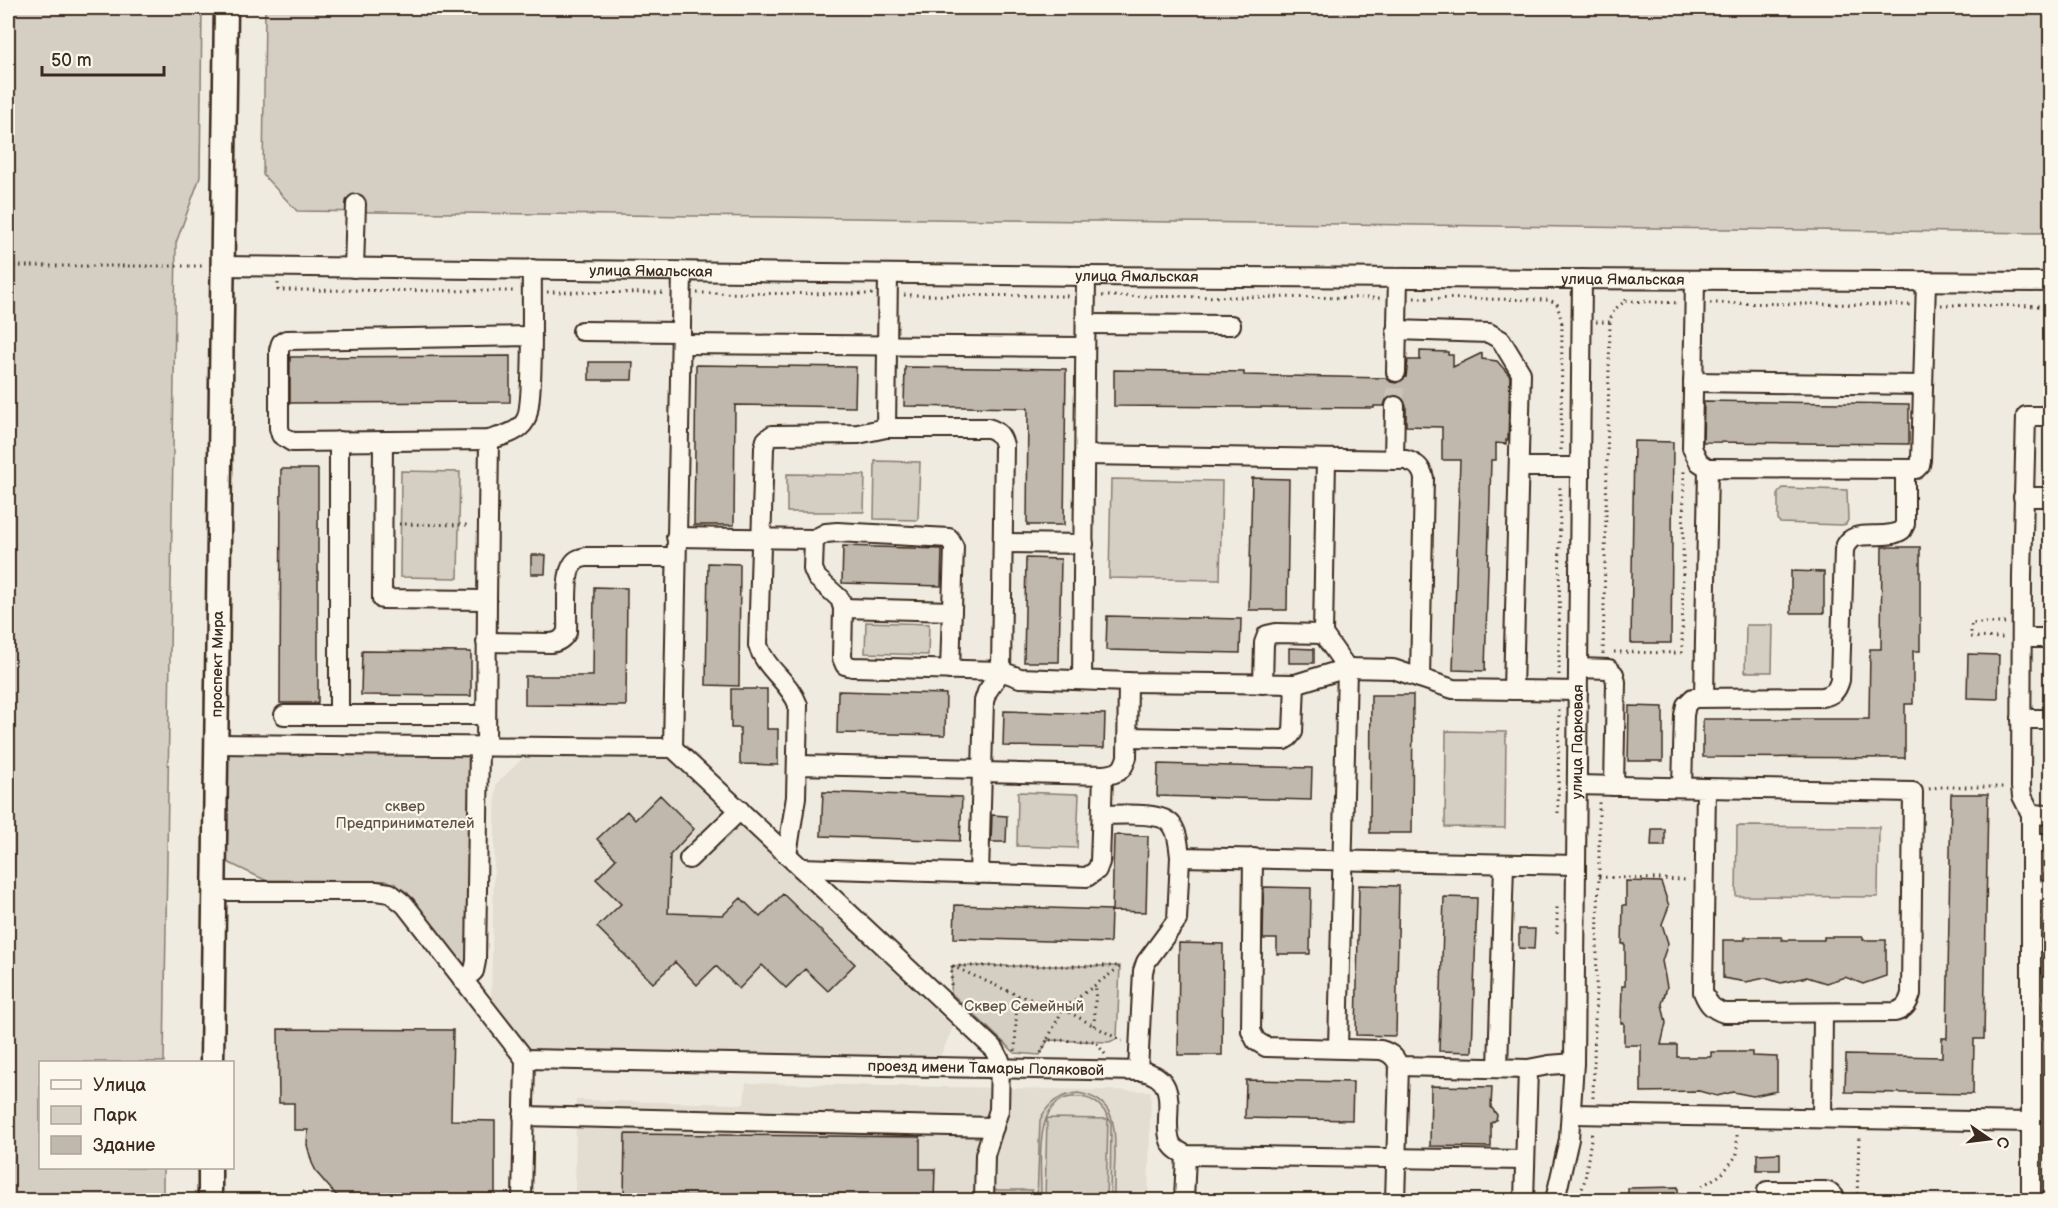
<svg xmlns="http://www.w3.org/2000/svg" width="2058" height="1208" font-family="'Balsamiq Sans',sans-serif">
  <rect width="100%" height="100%" fill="#f0ebe0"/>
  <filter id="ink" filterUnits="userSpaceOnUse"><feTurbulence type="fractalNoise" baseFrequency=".0167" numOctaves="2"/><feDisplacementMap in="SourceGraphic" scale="12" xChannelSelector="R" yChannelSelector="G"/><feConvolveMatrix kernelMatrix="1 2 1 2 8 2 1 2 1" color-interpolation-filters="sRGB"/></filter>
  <g filter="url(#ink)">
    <path fill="#e2dcd1" d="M524 757 668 758 953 1027 940 1057 530 1049 491 998 496 784Z
      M746 1083 1151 1091 1148 1200H575L576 1100 744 1104Z"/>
    <path fill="#d5cec3" stroke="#887c70" stroke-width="1.5" d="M8 8H202L200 177 176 243 164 1062H40V1168H163V1200H8Z
      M265 8H2050V233L297 211 263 175Z
      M875 461 920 462 918 520 874 519Z
      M401 471 460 472 458 578 400 577Z
      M787 474 865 475 864 512H787Z
      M1111 479 1222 481 1220 580 1109 578Z
      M1783 488 1847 490 1848 520 1846 524 1842 525 1780 523 1778 519V493Z
      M866 622 929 624 928 655 865 653Z
      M1746 625H1773L1772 672H1745Z
      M1446 731 1506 732 1505 828 1445 827Z
      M229 744 479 746 470 976 407 892 388 881 265 880 225 861Z
      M1018 792 1079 794 1077 848 1017 846Z
      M1737 826 1879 827 1878 897 1736 896Z
      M952 966H1120L1117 1039 1109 1042 1048 1040 1040 1055 1015 1053 951 993Z
      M1078 1093C1116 1099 1115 1126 1115 1158 1114 1172 1114 1186 1114 1200H1110L1111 1123C1105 1109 1096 1098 1080 1097 1030 1092 1042 1169 1041 1200H1037L1040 1120C1048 1103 1059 1095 1078 1093Z
      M1047 1118 1108 1119 1106 1200H1045Z
      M990 1190H1032V1200H990Z"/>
    <path fill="#c0b8ad" stroke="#3b2a1e" stroke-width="1.5" d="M1420 351 1448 352V355H1453V367L1482 353V359L1497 361 1510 376 1508 440H1506V444L1496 443V460H1491L1485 671 1453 670 1460 460H1442V427L1406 426V406L1401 397 1390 396 1386 400 1384 406H1374V408L1114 406V370L1244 372V375L1386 378 1391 382 1396 383 1406 377 1408 360H1420Z
      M510 356V402L290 403V357Z
      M589 362H633L632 380H589Z
      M696 365 856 367 855 407 735 405 734 525H694Z
      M905 367 1066 369 1064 525H1027L1028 408 904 406Z
      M1704 401 1909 404V444L1703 442Z
      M1634 441 1673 442 1671 643H1631Z
      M281 469H318V703H280Z
      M1252 478 1289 479 1287 610H1249Z
      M843 546 942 549 941 586 842 583Z
      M1882 547H1920V651H1913V704H1905V758L1703 757V719H1869L1870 649H1881Z
      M531 555H546L545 574H531Z
      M1026 558 1061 559 1059 662H1024Z
      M708 563 740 564 739 686 706 685Z
      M1791 571 1824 572V613H1791Z
      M594 587 627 588 626 706 525 705V676H593Z
      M1107 616 1241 619 1240 653 1106 650Z
      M1289 648 1314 649V663H1289Z
      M362 651 471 652V696L361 695Z
      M1968 654 1999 655 1998 699 1967 698Z
      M731 689H767V729H778V765L740 764V728H731Z
      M838 691 946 694 945 735 837 733Z
      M1371 695H1413L1412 833H1370Z
      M1629 706 1663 707V761H1628Z
      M1004 711 1105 714 1104 748 1003 746Z
      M1158 764 1312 768 1311 800 1157 796Z
      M823 792 962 797 960 841 821 836Z
      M1951 794H1988L1984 1039H1974L1973 1094 1845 1092 1846 1055 1942 1057V1038H1947Z
      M660 795 694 829 670 855 668 913 723 915 741 898 760 917 783 894 855 964 828 991 805 969 786 988 762 965 739 989 716 966 697 985 675 962 653 983 597 927 621 904 596 879 616 859 597 839 627 811 635 820Z
      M992 815 1007 816 1006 842H991Z
      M1652 829H1665V846H1651Z
      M1114 835 1148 836 1146 912 1112 911Z
      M1626 881 1661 882 1669 906 1662 924 1668 943 1662 961 1667 987 1662 1004 1666 1023 1661 1045H1677V1057H1711V1052H1752V1056L1777 1057V1091L1753 1096 1733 1092 1717 1096 1699 1091 1641 1092V1045H1624V1023H1621L1622 986H1625V944H1622L1623 905H1626Z
      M1359 885 1399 886 1396 1036 1356 1035Z
      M1264 887 1311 888 1310 954H1277V939H1263Z
      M1444 897 1477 898 1472 1052 1439 1051Z
      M955 905 1111 910 1110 943 954 938Z
      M1519 929H1535L1534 949 1519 948Z
      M1745 937H1782V940H1824V937H1863V940H1886V976L1863 984 1845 977 1826 983 1807 977 1781 983 1765 978 1746 982 1723 978V940H1745Z
      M1179 943 1223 944 1222 1055H1178Z
      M278 1029 453 1030 451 1120 495 1121V1200H345L336 1195 317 1173 312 1163 307 1145 308 1130H294V1103H279Z
      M1246 1080 1353 1082 1352 1120 1245 1118Z
      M1431 1086 1492 1087 1491 1107 1497 1115 1496 1120 1491 1123V1147L1430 1146Z
      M625 1134 920 1137V1169H935L934 1200H624Z
      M1780 1153V1170H1757V1154Z
      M1678 1187V1200H1628V1188Z"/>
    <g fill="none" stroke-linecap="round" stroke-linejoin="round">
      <path stroke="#ccc4b9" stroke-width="18" stroke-dasharray="18 9" stroke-linecap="butt" d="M1395 406 1396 372"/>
      <defs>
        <g id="minor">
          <path id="s1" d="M223 266 1086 276 2050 282"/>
          <path d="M354 268 356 204"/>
          <path d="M888 274 886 428H988C998 431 1001 435 1004 445L1001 671 987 692 984 701 979 874"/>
          <path d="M1695 280 1692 448 1699 462 1708 468"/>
          <path d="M1086 324 1231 325"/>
          <path d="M1396 330 1489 333 1501 340 1521 373 1513 690"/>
          <path d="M582 331 681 332"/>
          <path d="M531 336 286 340 281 343 279 350V428L281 435 292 442 489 440C501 436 518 433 525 421 535 406 531 294 532 269"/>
          <path d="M681 344 1085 347"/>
          <path d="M1396 372 1398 278"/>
          <path d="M1693 382 1923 385"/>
          <path d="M383 441 382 599 487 600 489 440"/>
          <path d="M1084 455 1406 460C1417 464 1421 467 1424 478L1420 678"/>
          <path d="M1326 459 1323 634 1347 668 1338 1048"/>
          <path d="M1394 460 1395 406"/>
          <path d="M1519 467H1580"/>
          <path d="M2023 497H2050"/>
          <path d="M676 537 814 539 826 533 837 532 949 538 954 547 950 670"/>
          <path d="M814 539 813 569 817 578 840 599 843 608 842 658 845 665 853 667 1001 671 1020 678 1128 682 1295 684 1347 668 1393 669 1453 689 1578 691"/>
          <path d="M1004 543 1084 544"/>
          <path d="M843 608 952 611"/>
          <path d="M2022 638H2050"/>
          <path d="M486 642 551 643C559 642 563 639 567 632 568 617 564 574 573 564 576 559 581 558 586 557H676"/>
          <path d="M1578 668 1609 669 1614 674 1616 682 1614 786"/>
          <path d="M1082 680 1086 276"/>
          <path d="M1263 684 1264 643 1267 635 1276 633 1323 634"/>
          <path d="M1704 697 1708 468 1916 469 1920 465 1921 460 1926 281"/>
          <path d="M284 715H486"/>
          <path d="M339 715V441"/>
          <path d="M2021 719H2050"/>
          <path d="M1128 737 1284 740 1289 737 1293 732 1295 684"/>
          <path d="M217 744 673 748 995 1050 1000 1060 999 1110 985 1155 984 1200"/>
          <path d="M486 746 487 600"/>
          <path d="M673 748 682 272"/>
          <path d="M797 765 982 769"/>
          <path d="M982 772 1103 775"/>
          <path d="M1577 785 1706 788 1913 792 1911 994C1908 1004 1905 1009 1895 1012L1724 1013C1712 1009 1708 1004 1703 992L1706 788"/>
          <path d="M1682 787 1684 715 1686 705 1693 698 1822 697C1833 695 1837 691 1840 680L1844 550C1851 524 1884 543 1902 530L1905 524V470"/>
          <path d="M2031 814 2050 815"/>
          <path d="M1103 815C1119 815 1162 811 1172 825 1178 833 1179 847 1180 857L1576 865"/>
          <path d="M2031 843H2050"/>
          <path d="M787 855 796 797 798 705C790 682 765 669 758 645L764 448 766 440 772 435 858 434 886 428"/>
          <path d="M1253 858 1251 1031 1256 1041 1266 1047 1381 1050C1391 1053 1395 1057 1399 1066L1528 1069 1549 1065 1574 1063"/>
          <path d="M689 859 740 810"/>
          <path d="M801 868 1087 877 1097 870 1100 862 1103 775C1118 774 1123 771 1127 757L1128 682"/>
          <path d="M2031 890 2050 891"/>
          <path d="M215 891H376L390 893 405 905 525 1059"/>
          <path d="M463 981 474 971 476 961 479 746"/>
          <path d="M1498 1068 1504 864"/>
          <path d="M1138 1071 1143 971 1146 962 1177 920 1180 857"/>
          <path d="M1572 1114 2031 1122"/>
          <path d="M523 1116 994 1127"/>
          <path d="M1822 1118 1823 1013"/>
          <path d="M1767 1191H1825L1831 1193 1837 1200"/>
          <path id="s2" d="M522 1200 525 1059 1142 1071C1185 1080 1160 1119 1171 1143 1174 1149 1180 1152 1186 1155L1525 1160"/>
          <path d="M1184 1200 1186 1155"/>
          <path d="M1395 1200 1399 1066"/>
          <path d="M1524 1200 1528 1069"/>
          <path id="s3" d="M1555 1200 1569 1139 1574 1063 1582 279"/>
          <path d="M2031 1200V814L2022 796 2021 787 2022 576 2026 416H2050"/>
        </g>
        <g id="major">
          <path id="s4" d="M212 1062 226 8"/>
          <path d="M210 1200V1168"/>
        </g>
      </defs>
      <use href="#minor" stroke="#3b2a1e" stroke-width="22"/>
      <use href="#major" stroke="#3b2a1e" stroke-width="27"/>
      <path stroke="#3b2a1e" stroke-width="3" stroke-dasharray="1.5 4.5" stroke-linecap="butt" d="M8 266H203
        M278 283V290L516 291
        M547 292 666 293
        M697 293 873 294
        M904 295 1071 296
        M1102 296 1380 298
        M1414 298 1550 300 1557 304 1562 323H1566
        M1626 301 1680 303
        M1710 303 1911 305
        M1941 305 2050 306
        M1596 322H1610
        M1561 450 1562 323
        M399 524 471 525
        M2005 623H1971V637L2006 638
        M1614 652 1682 653
        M1682 653 1684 470
        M1603 654 1610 322C1612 311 1616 307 1626 301V296
        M1559 675 1560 483
        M1929 789 1939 787H2003
        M1558 813 1559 705
        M1599 877 1687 880
        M1557 933V906
        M952 966 1017 995 1063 1009 1122 1041
        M953 966H1121
        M951 985 952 966
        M1094 1026 1096 984
        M1015 1051 1017 995
        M1041 1053 1047 1040
        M1105 1054 1095 1041 1047 1040 1063 1009 1121 966
        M1593 1098 1599 877V802
        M1702 1186 1722 1174 1737 1155V1134
        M294 1200 306 1190
        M1579 1200 1585 1179 1592 1132
        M1857 1200 1859 1136"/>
      <use href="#minor" stroke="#fbf7ec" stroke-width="18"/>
      <use href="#major" stroke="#fbf7ec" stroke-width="22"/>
    </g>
  </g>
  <g text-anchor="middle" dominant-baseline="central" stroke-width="4.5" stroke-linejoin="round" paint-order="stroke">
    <g font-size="15" fill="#3b2a1e" stroke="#fbf7ec">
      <text stroke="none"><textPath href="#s1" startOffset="428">улица Ямальская</textPath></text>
      <text stroke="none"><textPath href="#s1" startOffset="914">улица Ямальская</textPath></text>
      <text stroke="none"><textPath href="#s1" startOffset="1400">улица Ямальская</textPath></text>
      <text stroke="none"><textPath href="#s4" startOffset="398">проспект Мира</textPath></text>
      <text stroke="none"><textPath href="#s3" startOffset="460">улица Парковая</textPath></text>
      <text stroke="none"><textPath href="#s2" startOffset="602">проезд имени Тамары Поляковой</textPath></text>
    </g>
    <g font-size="15" fill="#625347" stroke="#fbf7ec">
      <text x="405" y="806">сквер<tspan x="405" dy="17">Предпринимателей</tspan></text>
      <text x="1024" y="1006">Сквер Семейный</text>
    </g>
  </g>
  <rect width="2058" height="1208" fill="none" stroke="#fbf7ec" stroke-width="30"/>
  <rect x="15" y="15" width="2028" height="1178" fill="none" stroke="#3b2a1e" stroke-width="2" filter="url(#ink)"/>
  <rect x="39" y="1061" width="195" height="108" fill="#fbf7ec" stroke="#aea59a" stroke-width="1.5"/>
  <rect x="51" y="1080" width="30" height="9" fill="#fbf7ec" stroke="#aea59a" stroke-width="1.5"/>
  <text x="93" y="1091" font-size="18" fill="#3b2a1e">Улица</text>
  <rect x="51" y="1106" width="30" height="18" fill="#d5cec3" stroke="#aea59a" stroke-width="1.5"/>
  <text x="93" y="1121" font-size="18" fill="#3b2a1e">Парк</text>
  <rect x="51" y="1136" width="30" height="18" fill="#c0b8ad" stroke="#aea59a" stroke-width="1.5"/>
  <text x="93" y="1151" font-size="18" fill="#3b2a1e">Здание</text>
  <g transform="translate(1989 1139) rotate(104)" stroke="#fbf7ec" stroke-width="4.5" paint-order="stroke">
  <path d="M0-4.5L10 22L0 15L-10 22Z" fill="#3b2a1e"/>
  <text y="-9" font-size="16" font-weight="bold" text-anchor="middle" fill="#3b2a1e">С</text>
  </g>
  <path d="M42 66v9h122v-9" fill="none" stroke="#3b2a1e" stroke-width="3"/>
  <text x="51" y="66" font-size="18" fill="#3b2a1e" stroke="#fbf7ec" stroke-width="4.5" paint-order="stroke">50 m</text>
</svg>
